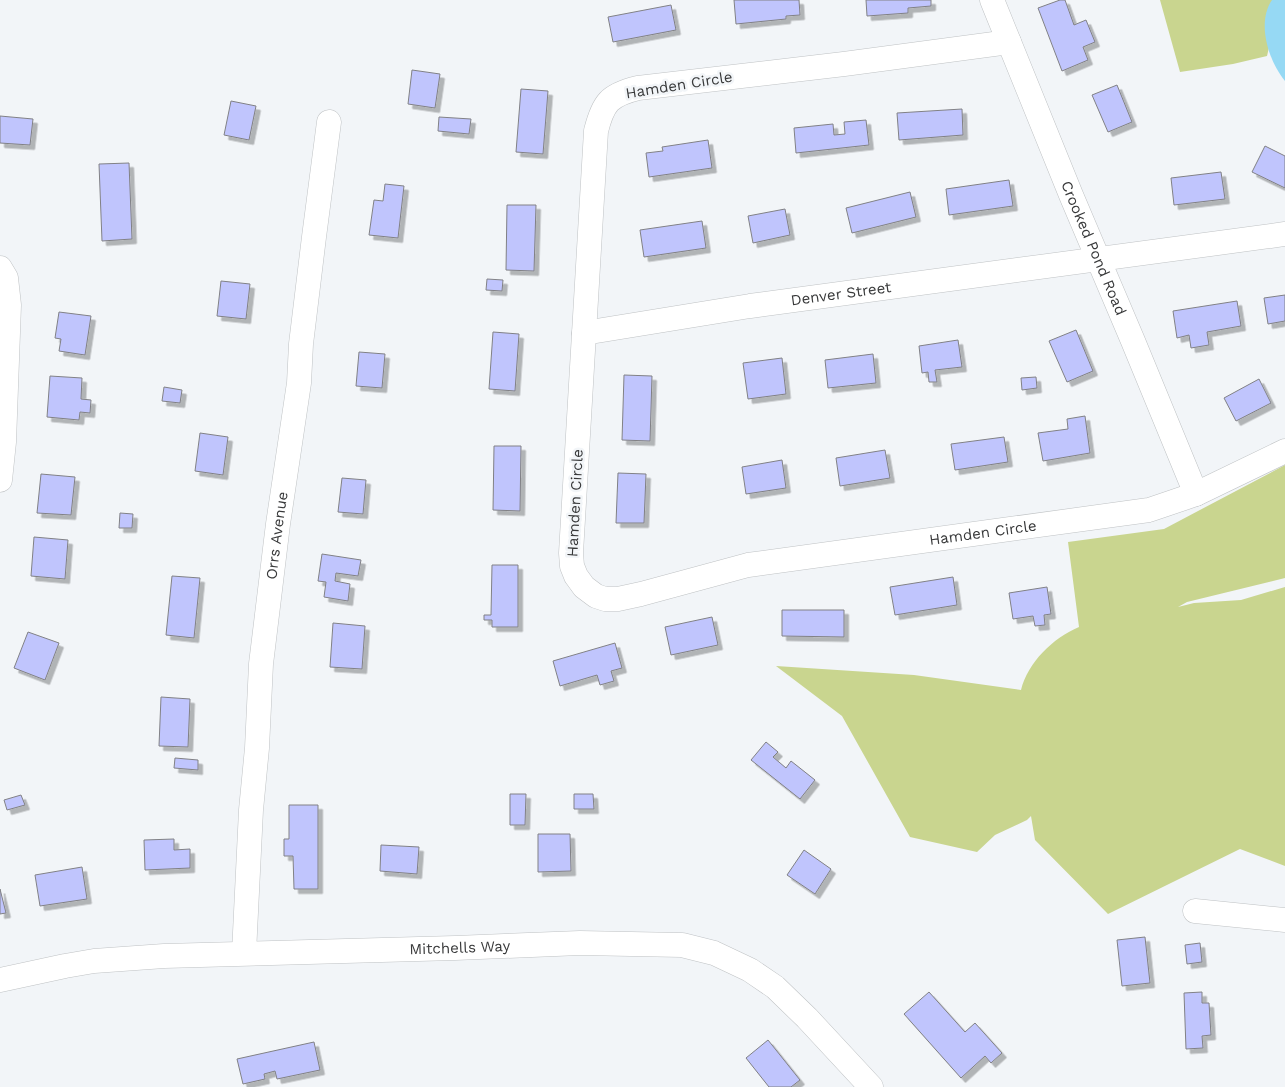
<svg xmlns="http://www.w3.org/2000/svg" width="1285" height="1087" font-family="'Work Sans',sans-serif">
  <defs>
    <filter id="shadow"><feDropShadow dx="4.5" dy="4.5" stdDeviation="0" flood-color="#0004"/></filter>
  </defs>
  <rect width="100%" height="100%" fill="#f2f5f8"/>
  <path fill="#c9d58f" d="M1160 0H1285L1271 39 1267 56 1233 64 1180 72Z
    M1285 465V578L1187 602 1178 607 1194 603 1241 600 1285 587V866L1240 849 1108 914 1035 840 1031 816 1027 820 995 835 977 852 910 837 842 716 776 666 914 675 1021 690C1028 662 1053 638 1079 627L1068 542 1164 529Z"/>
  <path fill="#96d9f4" d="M1272 0H1285V81C1269 62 1256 23 1272 0Z"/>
  <path fill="#c0c5fd" stroke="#818185" filter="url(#shadow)" d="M734 0H799L800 15 786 16V19L736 24Z
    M866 0H931V6L908 8V13L867 16Z
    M1060 0H1065L1074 25 1086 20 1095 42 1083 47 1088 60 1062 71 1038 8Z
    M671 5 676 30 613 42 608 17Z
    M412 70 440 74 435 108 408 104Z
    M1117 85 1132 122 1108 132 1092 95Z
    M521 89 548 91 543 154 516 152Z
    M231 101 256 106 249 140 224 135Z
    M962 109 963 135 899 140 897 113Z
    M0 116 33 119 30 145 0 143Z
    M439 117 471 119 469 134 438 131Z
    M866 120 869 145 796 153 794 128 833 124 834 135 845 134 844 122Z
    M708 140 712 168 649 177 646 153 663 151 662 147Z
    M1265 146 1285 156V188L1252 172Z
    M129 163 132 239 102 241 99 164Z
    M1221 172 1225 199 1174 205 1171 178Z
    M1009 180 1013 206 949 215 946 189Z
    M385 184 404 186 398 238 369 235 374 200 383 201Z
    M910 192 916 217 852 233 846 208Z
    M507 205H536L534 271 506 270Z
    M785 209 790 235 753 243 748 216Z
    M702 221 706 248 644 257 640 230Z
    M487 279 503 280 502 291 486 290Z
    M221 281 250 284 246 319 217 316Z
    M1285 295V321L1268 324 1264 298Z
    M1237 301 1241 326 1207 332 1209 345 1191 348 1189 335 1177 338 1173 311Z
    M59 312 91 316 85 355 59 351 61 339 55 338Z
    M1076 330 1093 371 1067 382 1049 341Z
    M493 332 519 334 515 391 489 389Z
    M958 340 962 367 935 370 937 382H929L928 372 922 373 919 346Z
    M359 352 385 354 382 388 356 386Z
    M873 354 876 383 828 388 825 360Z
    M782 358 786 394 748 399 743 363Z
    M624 375 652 376 650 441 622 440Z
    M50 376 82 378 81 399 91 400 90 413 80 412 79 420 47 417Z
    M1036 377 1037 388 1022 390 1021 378Z
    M1259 379 1271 403 1236 421 1224 398Z
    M164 387 182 390 180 403 162 401Z
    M1085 416 1090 453 1043 461 1038 433 1068 429 1067 419Z
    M200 433 228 437 223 475 195 471Z
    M1004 437 1008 462 955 470 951 444Z
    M494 446H521L520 511 493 510Z
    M885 450 890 478 840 486 836 458Z
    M782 460 786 488 746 494 742 467Z
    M618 473 646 474 644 523H616Z
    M41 474 75 477 71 515 37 513Z
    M342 478 366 480 363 514 338 512Z
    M120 513 133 514 132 528H119Z
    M34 537 68 540 65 579 31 576Z
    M322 554 361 560 358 576 336 573 335 581 350 584 348 601 324 597 326 582 318 581Z
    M492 565H518V627H492V620H484V615H491Z
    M172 576 200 578 194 638 166 635Z
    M953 577 957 605 895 615 890 587Z
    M1047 587 1051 614 1044 615 1045 625 1035 626 1033 616 1013 619 1009 593Z
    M782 610H844V637L782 636Z
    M712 617 718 645 671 655 665 627Z
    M333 623 365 626 362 669 330 667Z
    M28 632 59 643 45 680 14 668Z
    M615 643 622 668 611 671 614 681 600 685 597 675 560 686 553 661Z
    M161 697 190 699 188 747 159 746Z
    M766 742 778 752 773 757 786 768 791 761 815 780 800 799 751 760Z
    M175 758 198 760V770L174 768Z
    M510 794H526L525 825H510Z
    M574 794H593L594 809H574Z
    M21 795 25 805 7 810 4 800Z
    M289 805H318V889H294L293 856H284V839H289Z
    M538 834H570L571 871 538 872Z
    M174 839V850L190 849V868L145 870 144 840Z
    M381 845 419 847 417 874 380 871Z
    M804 850 831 869 815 894 787 875Z
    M82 867 87 899 40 906 35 875Z
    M0 889 6 913 0 914Z
    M1145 937 1150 983 1122 986 1117 940Z
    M1200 943 1202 962 1187 964 1185 945Z
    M929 992 965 1032 975 1023 1002 1053 991 1063 985 1056 961 1078 904 1014Z
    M1202 992V1003H1209L1211 1035 1202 1036 1203 1048 1186 1049 1184 993Z
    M768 1040 800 1080 791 1087H769L746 1058Z
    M314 1042 320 1070 277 1079 275 1071 264 1074 265 1079 243 1084 237 1059Z"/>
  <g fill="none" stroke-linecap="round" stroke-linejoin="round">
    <defs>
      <g id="street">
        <path id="s1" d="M992 0 1071 195 1133 341 1196 494"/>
        <path id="s2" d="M1009 42 844 64 638 88C609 95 603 103 596 131L571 553 572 566 576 576 584 587 596 596 605 599H618L641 594 748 565 1149 510 1196 494 1285 451"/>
        <path d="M0 268 6 278 9 305 4 442 0 480"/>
        <path id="s3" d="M584 333 750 306 1285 234"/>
        <path d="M1195 911 1285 920"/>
        <path id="s4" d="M244 953 251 810 257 748 261 664 278 524 299 383 301 344 314 237 329 122"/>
        <path id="s5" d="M0 980 65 966 94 961 164 956 455 948 580 943 682 945 714 953 750 970 775 987 807 1018 871 1087"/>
      </g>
    </defs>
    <use href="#street" stroke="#bfc2c4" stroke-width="25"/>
    <use href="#street" stroke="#fff" stroke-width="24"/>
  </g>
  <g text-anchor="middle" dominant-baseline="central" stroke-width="5" stroke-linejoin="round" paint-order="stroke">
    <g font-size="15" fill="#38393a" stroke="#f2f5f8">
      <text transform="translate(679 85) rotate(-9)">Hamden Circle</text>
      <text stroke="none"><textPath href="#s1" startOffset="268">Crooked Pond Road</textPath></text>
      <text stroke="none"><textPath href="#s3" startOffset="260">Denver Street</textPath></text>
      <text transform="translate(575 503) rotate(-87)">Hamden Circle</text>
      <text stroke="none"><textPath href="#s2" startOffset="1308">Hamden Circle</textPath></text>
      <text stroke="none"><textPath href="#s4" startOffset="419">Orrs Avenue</textPath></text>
      <text stroke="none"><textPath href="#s5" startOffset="462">Mitchells Way</textPath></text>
    </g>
  </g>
</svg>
